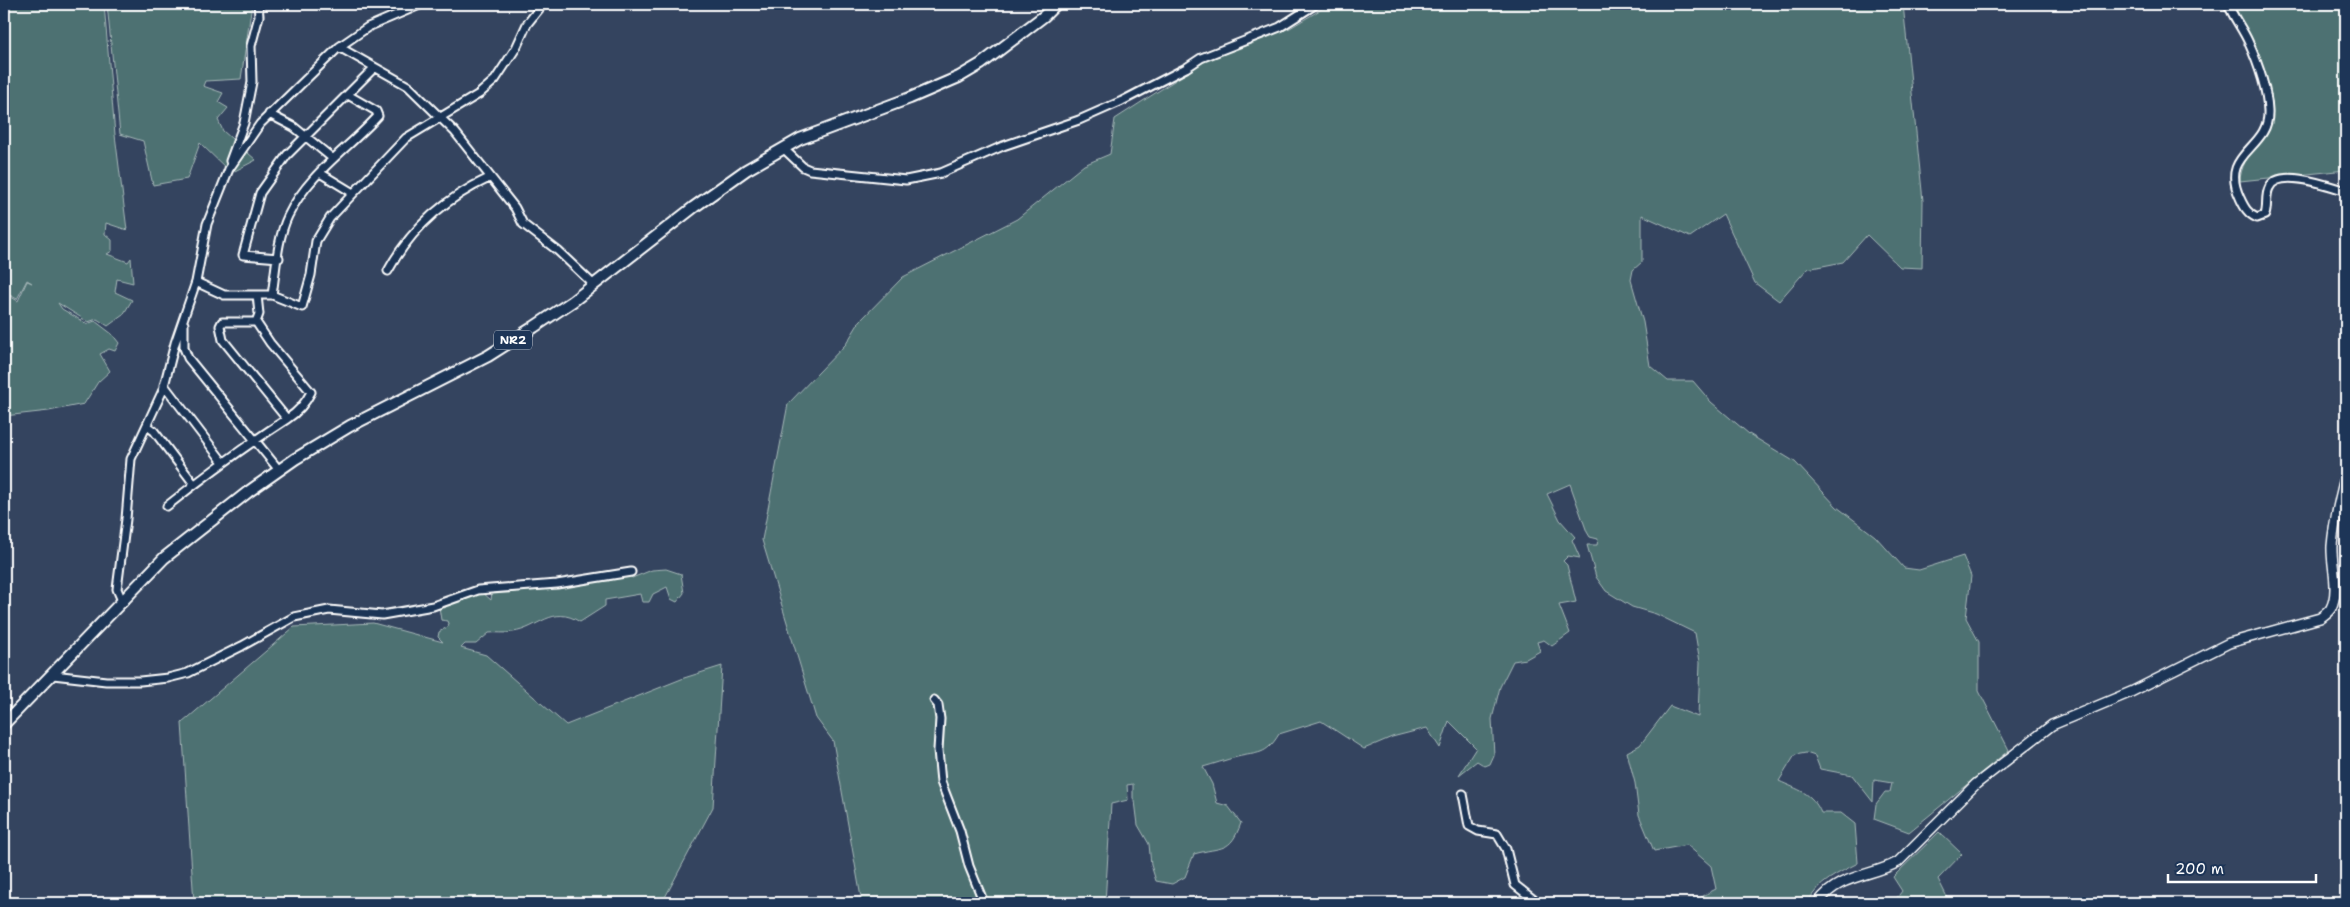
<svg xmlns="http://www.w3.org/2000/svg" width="2350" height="907" font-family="'Shantell Sans',sans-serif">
  <rect width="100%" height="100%" fill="#34445f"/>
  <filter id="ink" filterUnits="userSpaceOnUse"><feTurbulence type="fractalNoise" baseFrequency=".02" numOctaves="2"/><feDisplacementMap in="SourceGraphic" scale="10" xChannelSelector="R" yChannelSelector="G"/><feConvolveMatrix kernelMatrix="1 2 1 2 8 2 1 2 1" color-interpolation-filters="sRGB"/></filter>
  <g filter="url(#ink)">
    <path fill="#4d7172" stroke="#a6b8b8" d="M4 4H104L115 135 127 230 106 223 105 234 112 240V251L107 254 128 262 131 258 133 283 117 279 115 292 132 300 123 315 108 326 97 319 88 322 58 303 62 309 87 324 95 321 112 334 119 343 115 351 109 349 100 354 110 371 98 382 84 404 49 411 4 416V293L18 301 27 281 32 283 27 280 17 299 4 292Z
      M107 4H252L241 79 205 81 203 86 223 93 218 102 228 108 218 120 223 131 256 160 231 173 200 143 187 179 153 185 143 141 120 134Z
      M1330 4H1903L1923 201 1922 268 1900 267 1867 235 1843 262 1807 269 1779 301 1755 283 1723 214 1690 237 1642 215V262L1633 270 1631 280 1643 322 1650 366 1668 381H1693L1711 402 1749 434 1795 462 1837 507 1875 536 1904 568 1919 570 1963 556 1971 576 1966 618 1979 642V691L2009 750 1909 832 1874 819 1876 804 1885 792H1890L1892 783 1874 780 1873 802 1852 775 1820 769 1815 756 1806 753 1795 755 1779 781C1798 790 1812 792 1821 813H1841L1855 824 1858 863C1839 873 1817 882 1808 903H1700L1702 896 1716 889 1711 866 1687 845 1654 851 1639 815 1635 783 1627 752 1640 745 1670 706 1698 717 1700 662 1695 633 1656 614 1632 607 1606 591 1596 577 1587 545H1597L1598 539 1590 537 1587 532 1570 484 1547 494 1560 520 1575 537 1572 540 1580 558 1568 556 1563 561 1567 565 1576 602 1559 605 1570 633 1552 646 1544 640 1537 642 1540 651 1526 659 1513 661 1500 687 1492 719 1494 755 1490 764 1485 766 1477 761 1459 775 1476 748 1449 721 1440 748 1427 728 1392 737 1364 749 1321 721 1279 734C1266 756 1258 752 1237 757 1225 760 1214 764 1203 767L1212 784 1217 803 1228 806 1241 823C1230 854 1222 846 1194 854L1185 877 1172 884 1156 881 1151 865 1149 844 1138 825 1135 801 1133 798V784L1127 785 1128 800 1111 804 1105 903H862L833 741 816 718 762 540 788 404 846 344 860 321 903 277 1017 219 1084 165 1110 154 1115 119 1216 54 1290 28Z
      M2234 4H2346V170L2240 181C2241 154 2270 135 2272 108 2275 88 2242 26 2234 4Z
      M666 569 681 574 684 593 677 602 671 599 667 587 653 594 649 602H642L640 594 605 600V606L580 622C552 604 538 629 513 632 505 634 496 632 489 633L476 644H465L461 648 486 655 566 725 684 678 722 666 713 807 662 903H194L182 723 294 627 373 623 443 642 438 637 439 632 449 626 447 621 441 620 439 607 445 608 449 603 482 592 491 600 492 592 560 585 567 587 583 579 608 581 629 575 632 578 652 570Z
      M1939 832 1962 854 1938 879 1950 903H1893L1902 891 1893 877Z"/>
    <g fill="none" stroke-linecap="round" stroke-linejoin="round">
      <defs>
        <path id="minor" d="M2228 4C2233 17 2242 28 2248 41 2257 61 2267 88 2268 111 2270 150 2218 152 2240 198 2244 207 2248 214 2257 218L2265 215C2268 206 2265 196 2269 188 2278 167 2330 186 2346 191
          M339 47 408 86 455 132 515 208 523 224 558 251 593 284
          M269 114 294 127 332 158
          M784 149 803 167 810 170 906 180 941 173 1003 146 1079 120 1122 101 1186 68 1201 58 1280 27 1316 4
          M230 161 244 123 252 82 251 46 259 16 258 4
          M320 173 353 193
          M279 258 243 255 260 193 287 155 374 68
          M388 271C411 228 446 198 489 178
          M196 282 224 295H272L302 307 311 275 316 241 330 218 406 138 479 94 495 80 516 48 527 24 543 4
          M272 295C276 270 277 239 288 216 308 174 348 149 378 116L376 111 348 95
          M256 322 259 314 257 295
          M184 324V348L188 358 279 470
          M164 385 223 462
          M147 426 154 431 194 484
          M167 506C206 475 245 446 287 419 298 412 305 404 311 392L270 343 256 322H222L220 326 223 340 287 419
          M123 603 117 589 126 519 131 459 163 390 175 343 196 282 207 224 229 169 260 124 339 47 368 27 422 4
          M53 675 106 681H140L168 678 188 673 242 646 294 617 329 610 382 615 433 606 478 590 557 584 631 572
          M934 700 938 705 940 719 938 750 941 782 960 831 969 866 984 903
          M1463 794 1469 826 1478 831 1497 834 1506 849 1515 885 1538 903"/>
        <path id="major" d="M1818 903C1838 874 1871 877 1898 862L1976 784 2052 725 2131 692 2229 643 2320 618C2324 615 2329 612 2331 608 2340 590 2331 565 2332 546 2334 521 2340 497 2346 474"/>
        <path id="highway" d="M4 724 164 558 248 492 295 459 350 426 488 356 534 327 573 301 694 207 746 170 800 139 910 98 959 77 981 64 1044 16 1056 4"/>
      </defs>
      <use href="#minor" stroke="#fff" stroke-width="11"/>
      <use href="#major" stroke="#fff" stroke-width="12"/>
      <use href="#highway" stroke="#fff" stroke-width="14"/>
      <use href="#minor" stroke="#1d3557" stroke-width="7"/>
      <use href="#major" stroke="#1d3557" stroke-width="9"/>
      <use href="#highway" stroke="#1d3557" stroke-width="10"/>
    </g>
  </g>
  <g text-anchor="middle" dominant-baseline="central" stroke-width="5" stroke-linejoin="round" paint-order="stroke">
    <rect fill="#1d3557" stroke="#bbc2cd" stroke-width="1" x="494" y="330.5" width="38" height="19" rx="4"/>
    <g font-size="12" font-weight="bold" fill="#fff">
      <text x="513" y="340">NR2</text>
    </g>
  </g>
  <rect width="2350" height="907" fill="none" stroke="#1d3557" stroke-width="20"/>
  <rect x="10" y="10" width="2330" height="887" fill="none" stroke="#fff" stroke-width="2" filter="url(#ink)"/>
  <path d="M2168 874v8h148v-8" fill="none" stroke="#ffffff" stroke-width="2.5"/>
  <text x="2175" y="874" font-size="15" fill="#ffffff" stroke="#1d3557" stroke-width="4" paint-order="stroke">200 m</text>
</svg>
